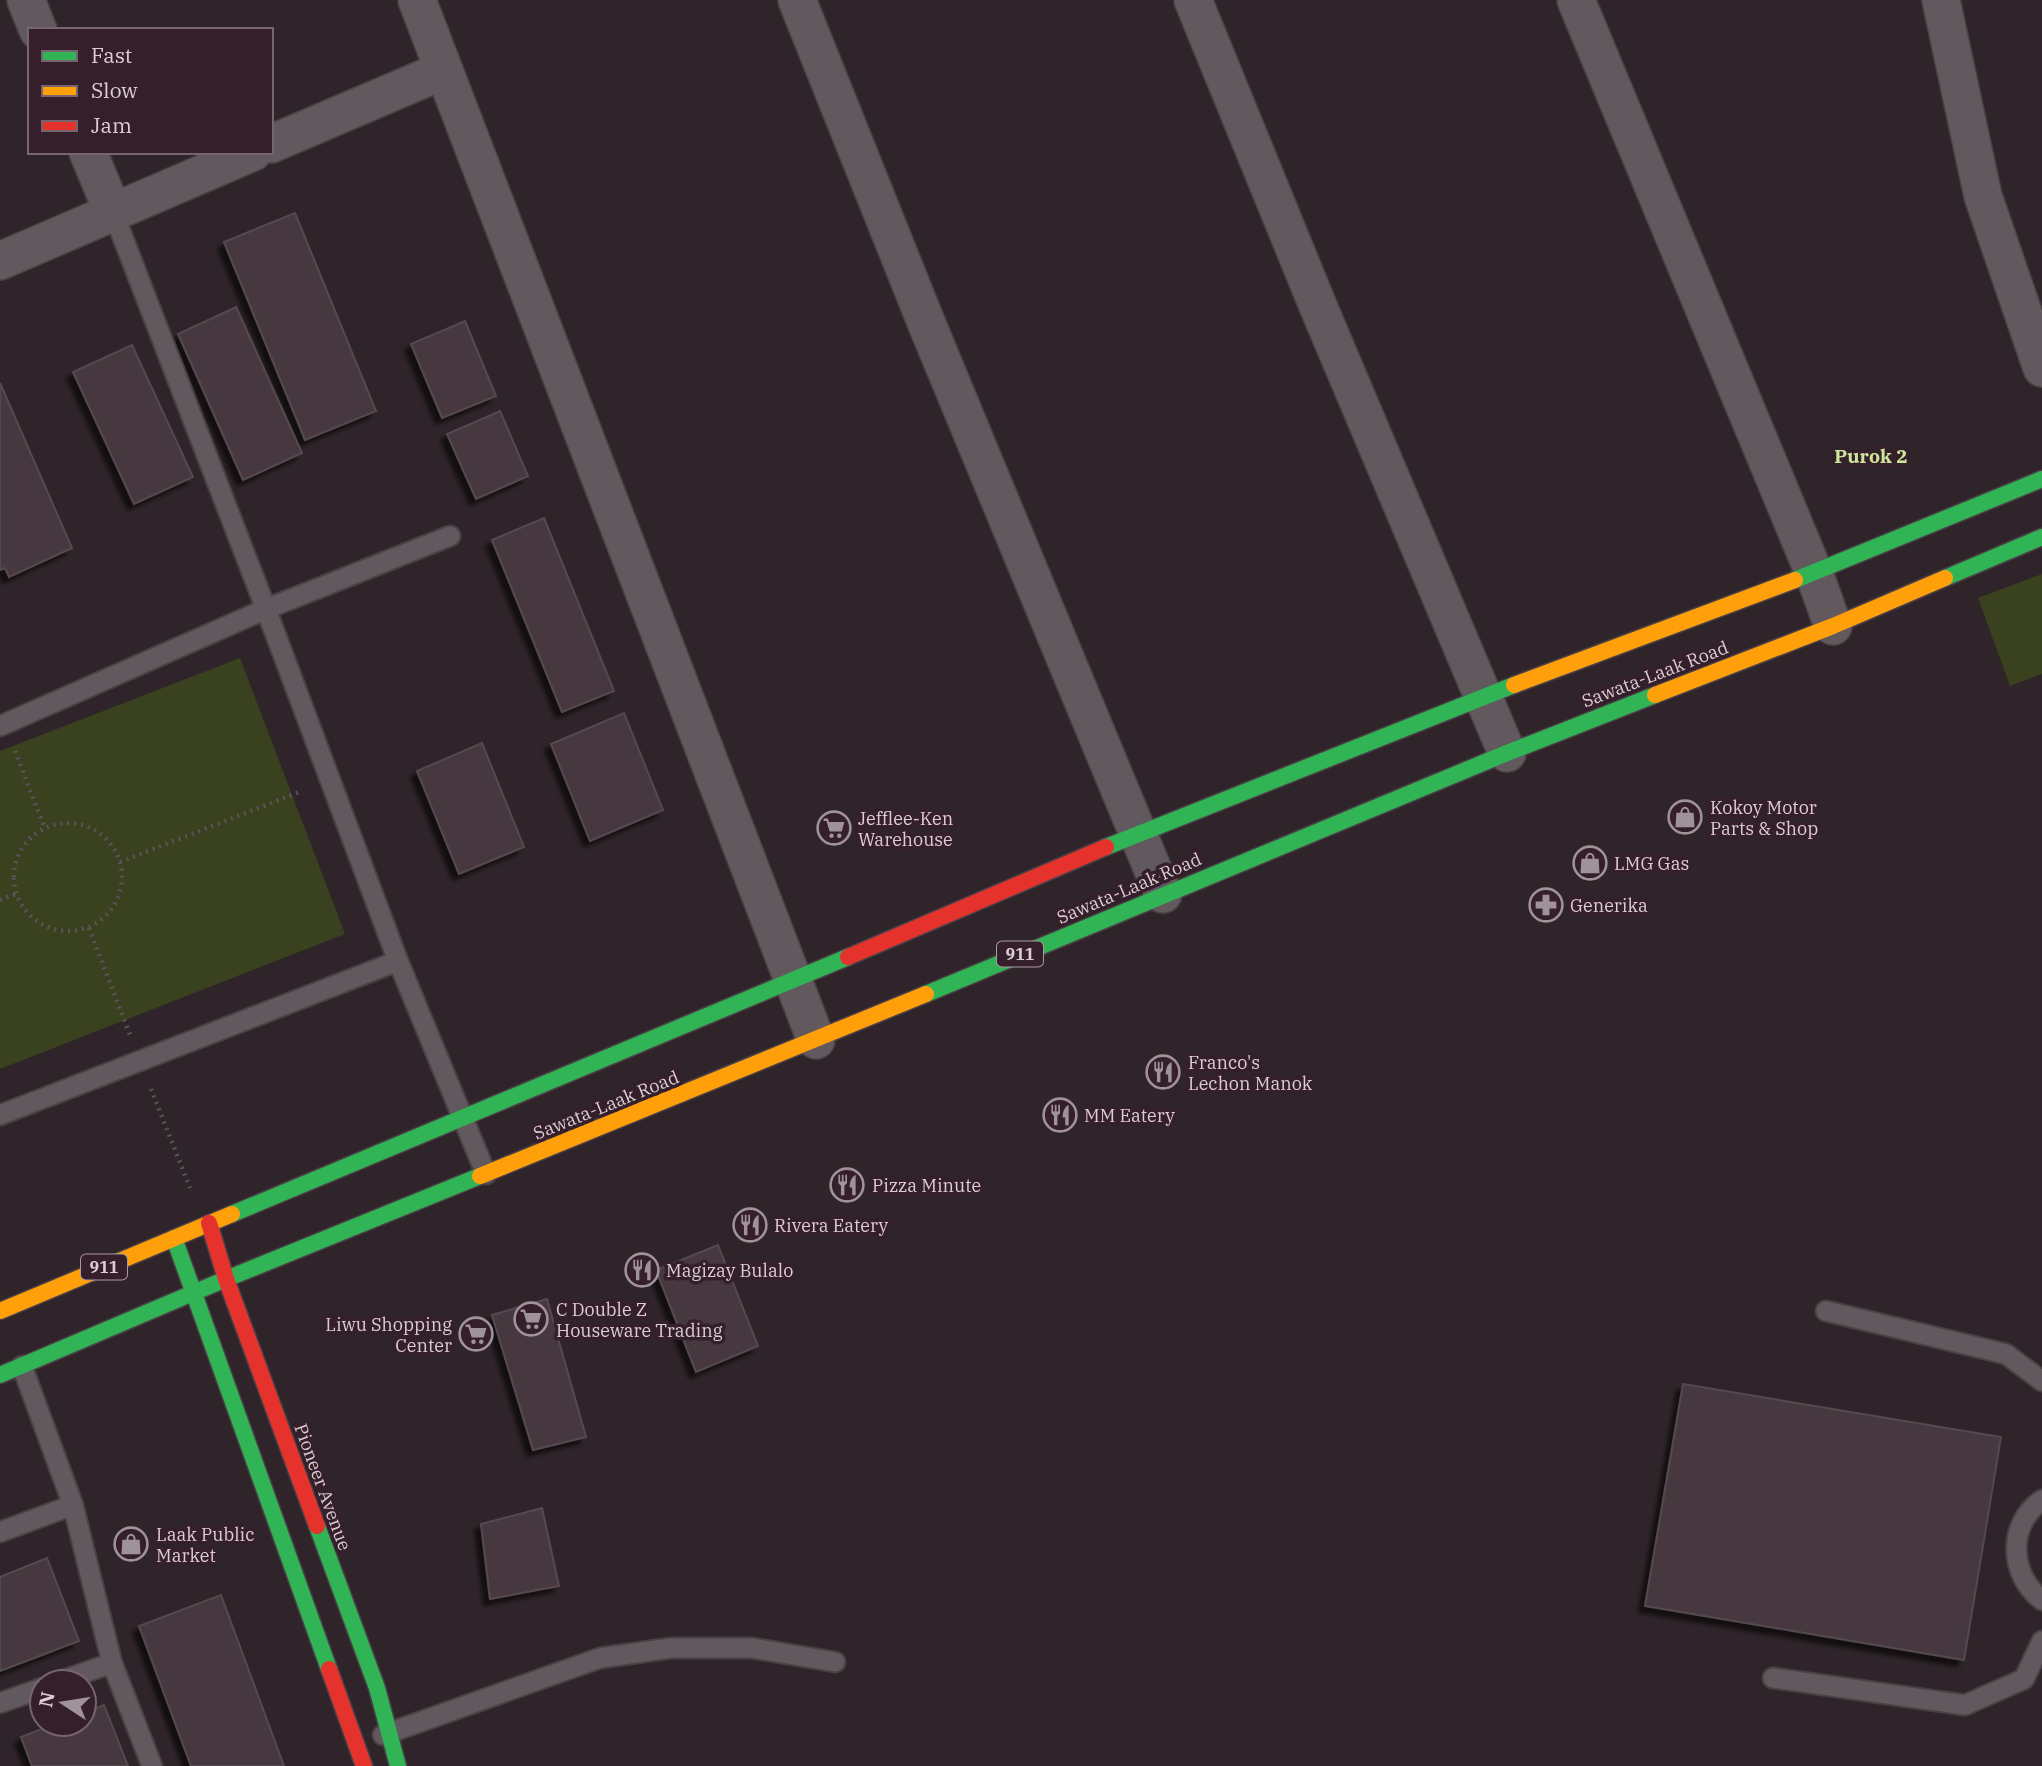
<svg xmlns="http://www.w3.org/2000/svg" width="2042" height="1766" font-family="'IBM Plex Serif',serif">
  <defs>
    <filter id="shadow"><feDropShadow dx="-6" dy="6" stdDeviation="2" flood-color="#0009"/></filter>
  </defs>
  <rect width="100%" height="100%" fill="#2f242a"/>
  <path fill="#39411f" d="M2042 574V674L2010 686 1978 598Z
    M240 658 345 934 0 1069V751Z"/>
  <path fill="#463840" stroke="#554a50" stroke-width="2" filter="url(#shadow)" d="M295 213 376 411 305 440 224 242Z
    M236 307 302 453 243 480 178 334Z
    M465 321 496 396 442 418 411 344Z
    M132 345 193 477 134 504 73 372Z
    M0 383 72 548 9 577 5 568 0 570Z
    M500 411 528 476 476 499 447 434Z
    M544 518 614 691 562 712 492 540Z
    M624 713 663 810 590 841 551 744Z
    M482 743 524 847 459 874 417 771Z
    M718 1245 758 1346 696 1372 656 1270Z
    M547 1299 586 1437 533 1450 492 1315Z
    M1683 1384 2001 1437 1964 1660 1645 1606Z
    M542 1508 559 1586 490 1599 481 1524Z
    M47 1558 79 1641 0 1671V1577Z
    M221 1595 284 1766H191L139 1626Z
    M104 1705 128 1766H32L21 1737 55 1724H84V1713Z"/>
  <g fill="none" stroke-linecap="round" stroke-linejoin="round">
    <defs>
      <path id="lane" d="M113 212 266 609 398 961 486 1174
        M0 726 266 609 450 536
        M0 1115 398 961
        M1826 1311 2006 1354 2042 1381
        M22 1366 73 1505 112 1663 152 1766
        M2042 1500C2007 1524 2009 1575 2042 1600
        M0 1532 73 1505
        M1773 1678 1965 1705 2024 1679 2042 1641
        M58 1682 112 1663
        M0 1703 42 1688
        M383 1735 600 1658 671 1648H752L835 1662"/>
      <path id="street" d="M26 0 38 30
        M417 0 816 1040
        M797 0 926 322 1163 894
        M1193 0 1318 306 1507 753
        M1576 0 1814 573 1833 626
        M1941 0 1983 196 2042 368
        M271 144 444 70
        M88 152 113 212
        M0 261 253 152"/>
      <path id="fast" d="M1945 578 2042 537
        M1795 580 2042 479
        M1106 847 1514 685
        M926 994 1507 753 1655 695
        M232 1214 848 957
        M174 1238 329 1669
        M0 1375 226 1279 480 1176
        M317 1526 377 1688 398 1766"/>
      <path id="slow" d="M1514 685 1795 580
        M1655 695 1833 626 1945 578
        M480 1176 926 994
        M0 1311 232 1214"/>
      <path id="jam" d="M848 957 1106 847
        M209 1223 226 1279 317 1526
        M329 1669 364 1766"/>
    </defs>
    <use href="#lane" stroke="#4a4045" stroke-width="23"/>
    <use href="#street" stroke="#4a4045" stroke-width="40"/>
    <use href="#fast" stroke="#4a4045" stroke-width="19"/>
    <use href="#slow" stroke="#4a4045" stroke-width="19"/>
    <use href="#jam" stroke="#4a4045" stroke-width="19"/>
    <path stroke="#5b5357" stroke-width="4.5" stroke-dasharray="2 5" stroke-linecap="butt" d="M15 751 45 829
      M14 877a54 54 0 1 1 108 0a54 54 0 1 1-108 0Z
      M120 862 302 791
      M0 900 16 894
      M89 928 130 1035
      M151 1089 190 1188"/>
    <use href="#lane" stroke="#62595e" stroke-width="19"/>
    <use href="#street" stroke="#62595e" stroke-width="37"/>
    <use href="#fast" stroke="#30b455" stroke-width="16"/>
    <use href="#slow" stroke="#ff9f0a" stroke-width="16"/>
    <use href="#jam" stroke="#e5322d" stroke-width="16"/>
  </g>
  <defs>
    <symbol id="shop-ring" viewBox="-11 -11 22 22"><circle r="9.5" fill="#341f2a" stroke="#9f9298" stroke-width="1.5"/><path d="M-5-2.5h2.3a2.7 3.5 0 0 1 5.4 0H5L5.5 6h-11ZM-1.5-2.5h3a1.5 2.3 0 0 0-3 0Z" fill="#9f9298"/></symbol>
    <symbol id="supermarket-ring" viewBox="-11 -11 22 22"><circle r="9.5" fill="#341f2a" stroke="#9f9298" stroke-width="1.5"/><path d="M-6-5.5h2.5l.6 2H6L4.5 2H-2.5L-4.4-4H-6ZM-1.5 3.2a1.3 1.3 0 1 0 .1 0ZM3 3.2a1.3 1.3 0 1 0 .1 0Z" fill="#9f9298"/></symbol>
    <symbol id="pharmacy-ring" viewBox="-11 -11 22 22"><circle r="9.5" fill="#341f2a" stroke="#9f9298" stroke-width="1.5"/><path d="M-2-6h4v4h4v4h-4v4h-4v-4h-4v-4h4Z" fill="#9f9298"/></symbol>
    <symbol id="restaurant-ring" viewBox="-11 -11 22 22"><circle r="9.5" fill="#341f2a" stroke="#9f9298" stroke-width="1.5"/><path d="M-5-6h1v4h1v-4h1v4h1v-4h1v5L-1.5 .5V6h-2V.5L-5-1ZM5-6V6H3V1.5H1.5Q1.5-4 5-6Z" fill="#9f9298"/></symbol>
  </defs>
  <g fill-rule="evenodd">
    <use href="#shop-ring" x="1666" y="798" width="38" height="38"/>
    <use href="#supermarket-ring" x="815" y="809" width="38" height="38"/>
    <use href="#shop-ring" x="1571" y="844" width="38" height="38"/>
    <use href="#pharmacy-ring" x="1527" y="886" width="38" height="38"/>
    <use href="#restaurant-ring" x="1144" y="1053" width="38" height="38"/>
    <use href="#restaurant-ring" x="1041" y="1096" width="38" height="38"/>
    <use href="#restaurant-ring" x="828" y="1166" width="38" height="38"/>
    <use href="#restaurant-ring" x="731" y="1206" width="38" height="38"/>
    <use href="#restaurant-ring" x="623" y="1251" width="38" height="38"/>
    <use href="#supermarket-ring" x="512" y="1300" width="38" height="38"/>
    <use href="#supermarket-ring" x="457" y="1315" width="38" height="38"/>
    <use href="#shop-ring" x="112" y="1525" width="38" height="38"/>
  </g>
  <g text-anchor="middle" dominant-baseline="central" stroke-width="7" stroke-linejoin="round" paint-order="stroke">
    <g fill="#341f2a" stroke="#aa99a1" stroke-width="2">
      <rect x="997" y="941.5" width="46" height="25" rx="5"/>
      <rect x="81" y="1254.5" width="46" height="25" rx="5"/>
    </g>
    <g font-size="16" font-weight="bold" fill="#dccdd4">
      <text x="1020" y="954">911</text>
      <text x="104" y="1267">911</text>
    </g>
    <g font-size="18" fill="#dccdd4" stroke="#341f2a">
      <text transform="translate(1655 674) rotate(-21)">Sawata-Laak Road</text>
      <text transform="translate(1129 888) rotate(-23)">Sawata-Laak Road</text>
      <text transform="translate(606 1105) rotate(-22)">Sawata-Laak Road</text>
      <text transform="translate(323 1487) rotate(70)">Pioneer Avenue</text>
    </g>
    <g font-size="18" fill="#dccdd4" stroke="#341f2a" text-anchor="start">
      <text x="1710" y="807">Kokoy Motor<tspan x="1710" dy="21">Parts &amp; Shop</tspan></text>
      <text x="858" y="818">Jefflee-Ken<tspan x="858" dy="21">Warehouse</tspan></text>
      <text x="1614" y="863">LMG Gas</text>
      <text x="1570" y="905">Generika</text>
      <text x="1188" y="1062">Franco's<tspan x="1188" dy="21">Lechon Manok</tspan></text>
      <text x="1084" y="1115">MM Eatery</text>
      <text x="872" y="1185">Pizza Minute</text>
      <text x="774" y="1225">Rivera Eatery</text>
      <text x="666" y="1270">Magizay Bulalo</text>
      <text x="556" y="1309">C Double Z<tspan x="556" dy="21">Houseware Trading</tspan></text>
      <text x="452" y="1324" text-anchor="end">Liwu Shopping<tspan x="452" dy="21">Center</tspan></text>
      <text x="156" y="1534">Laak Public<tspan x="156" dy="21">Market</tspan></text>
    </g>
    <g font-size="19" font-weight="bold" fill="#cde59b" stroke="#341f2a">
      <text x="1871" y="456">Purok 2</text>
    </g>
  </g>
  <rect x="28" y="28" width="245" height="126" fill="#341f2a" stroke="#77656e" stroke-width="2"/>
  <rect x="42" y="51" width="35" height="10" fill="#30b455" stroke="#77656e" stroke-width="2"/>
  <text x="91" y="63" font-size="21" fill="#dccdd4">Fast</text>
  <rect x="42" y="86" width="35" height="10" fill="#ff9f0a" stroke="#77656e" stroke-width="2"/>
  <text x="91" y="98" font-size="21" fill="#dccdd4">Slow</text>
  <rect x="42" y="121" width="35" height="10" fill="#e5322d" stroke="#77656e" stroke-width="2"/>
  <text x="91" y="133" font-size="21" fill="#dccdd4">Jam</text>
  <g transform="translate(63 1703) rotate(282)"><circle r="33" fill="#341f2a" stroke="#77656e" stroke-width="2"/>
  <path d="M0-5L12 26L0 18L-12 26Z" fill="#9f9298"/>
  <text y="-10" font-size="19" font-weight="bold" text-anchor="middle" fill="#dccdd4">N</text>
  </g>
</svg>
